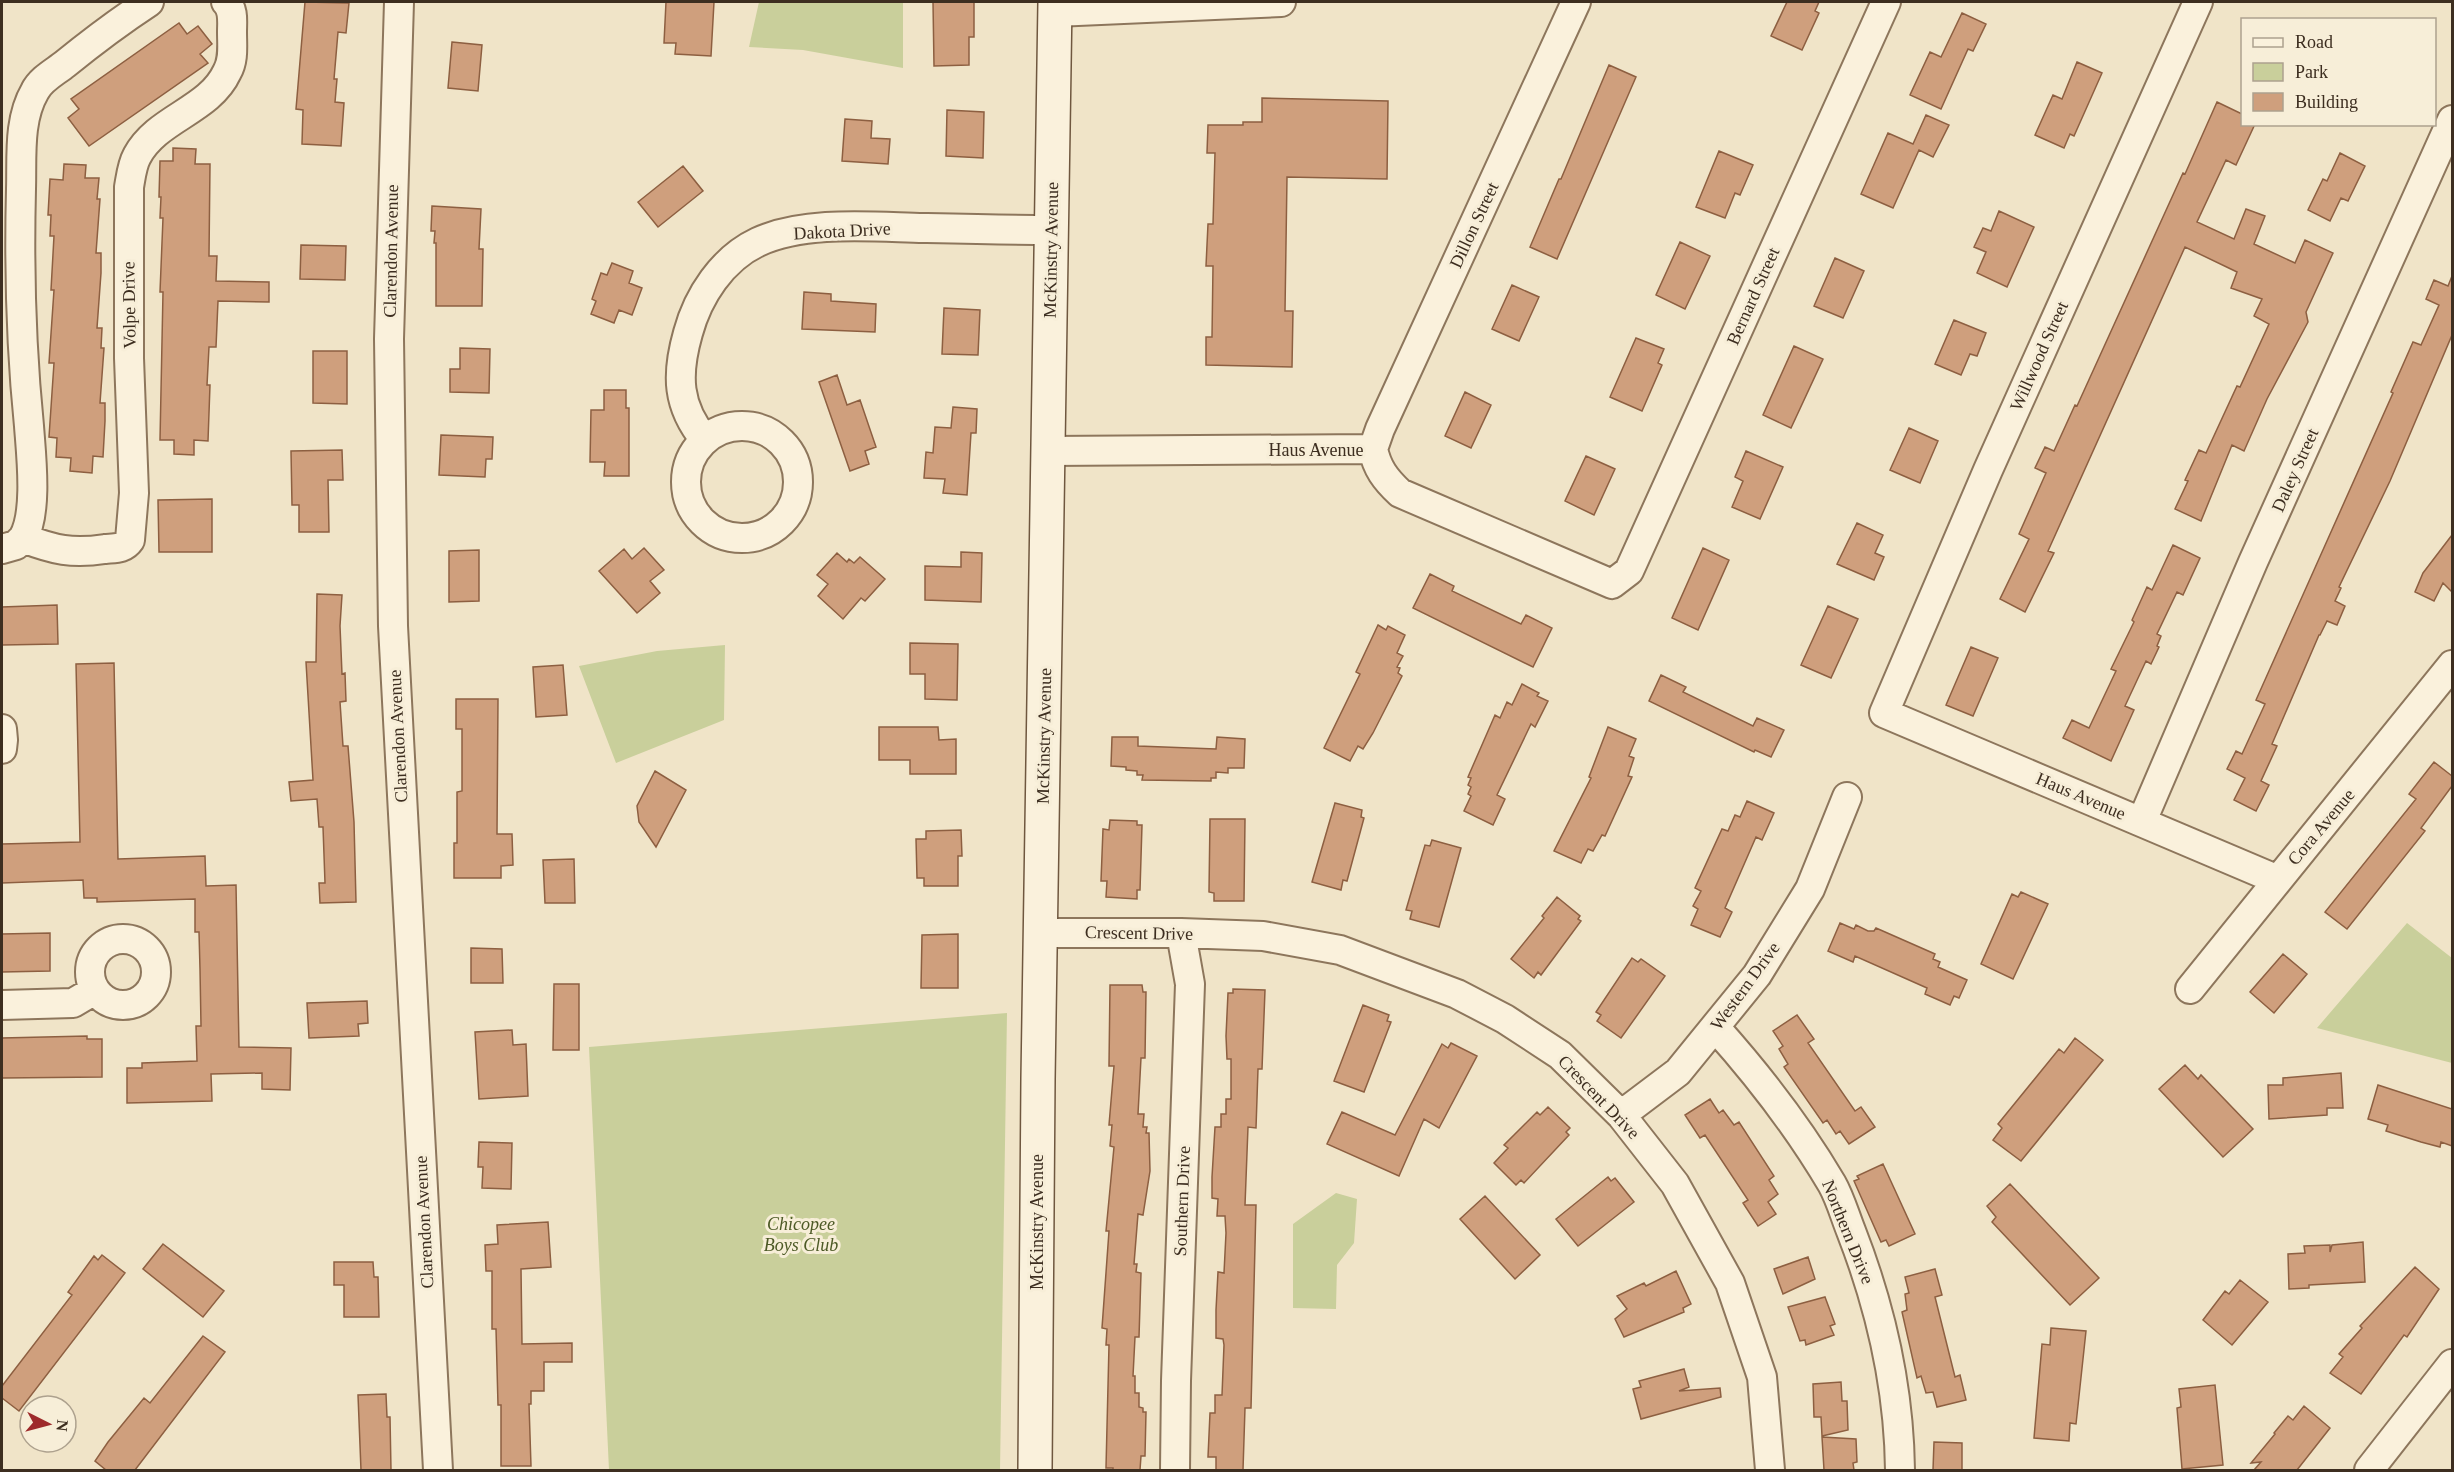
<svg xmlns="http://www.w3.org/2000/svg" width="2454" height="1472" font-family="'Times New Roman',serif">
  <rect width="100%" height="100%" fill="#f0e4c8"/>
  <path fill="#c9cf9b" d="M759 2H903V68L803 50 749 47Z
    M725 645 724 720 616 763 579 666 657 651Z
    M2407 923 2452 958V1063L2317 1028Z
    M1007 1013 1000 1470H609L589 1047Z
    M1336 1193 1357 1199 1354 1243 1337 1265 1336 1309 1293 1308V1224Z"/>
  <path fill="#cf9f7d" stroke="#8d5f41" stroke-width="1.5" d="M305 2 349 3 346 33 338 32 334 79H337L335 102 344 103 341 146 302 144 303 110 296 109Z
    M666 2H714L711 56 675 54 676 43H664Z
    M933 2H974V37H969V65L934 66Z
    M1787 2H1819L1815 11 1819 13 1802 50 1771 36Z
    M1962 13 1986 24 1973 51 1968 49 1941 109 1910 95 1930 52 1941 57Z
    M179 23 187 34 198 26 212 44 200 54 208 63 89 146 68 118 79 109 71 99Z
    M452 42 482 45 478 91 448 88Z
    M2077 62 2102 73 2074 136 2070 134 2064 148 2035 135 2053 95 2062 99Z
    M1609 65 1636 77 1557 259 1530 247 1559 179H1561Z
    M1262 98 1388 101 1387 179 1287 177 1285 311H1293L1292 367 1206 365V337H1212L1213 266H1206L1208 224H1213L1215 153H1207L1208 125H1243V122H1262Z
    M2217 102 2242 114V124H2255L2236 165 2226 160 2197 222 2234 239 2246 209 2265 216 2254 244 2295 263 2305 240 2333 253 2306 312 2308 322 2267 399 2244 451 2232 445 2201 521 2175 509 2188 481 2185 480 2199 450 2206 453 2237 386 2240 387 2269 324 2254 316 2262 299 2231 288 2237 272 2185 247 2048 551 2054 553 2025 612 2000 599 2029 539 2019 534 2046 473 2035 468 2045 447 2054 451 2075 405 2077 406 2183 173 2185 174Z
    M947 110 984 112 983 158 946 156Z
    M1926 115 1949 125 1933 157 1919 150 1893 208 1861 194 1888 133 1913 144Z
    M845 119 872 121 871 138 890 139 888 164 842 161Z
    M173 148 196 149 195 164H210L209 256H217L216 281 269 282V302L218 301 216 347H209L207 385H210L208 441 194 440V455L174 454V440H160L163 292H160L163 218H160L161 197H159L160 161H173Z
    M1719 151 1753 165 1740 195 1735 193 1725 218 1696 207Z
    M2340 153 2365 166 2348 201 2341 198 2330 221 2308 210 2323 179 2327 181Z
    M64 164 86 165 85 178H99L97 199H100L96 253H101V273L97 328H102L101 348H104L100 403H105V421L103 457 93 456 92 473 70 471 71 458 56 457 57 438 49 437 54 363H49L54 290H51L54 236H50L51 215H48L50 179 63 180Z
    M683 166 703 191 658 227 638 202Z
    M432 206 481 209 479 249H483L482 306H436V243H434L435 231H431Z
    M1999 211 2034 227 2007 287 1977 273 1986 252 1974 247 1983 228 1991 231Z
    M1680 242 1710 256 1685 309 1656 295Z
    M301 245 346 246 345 280 300 279Z
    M1835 258 1864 271 1843 318 1814 306Z
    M612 263 633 271 629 283 642 288 632 315 619 310 614 323 591 314 596 301 592 299 601 273 607 275Z
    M2452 276V335L2390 481 2339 587 2341 588 2335 601 2345 606 2337 625 2327 621 2320 635H2319L2272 744 2277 746 2261 781 2269 785 2256 811 2234 800 2245 778 2227 769 2236 751 2242 754 2265 704 2256 700 2393 393 2391 392 2413 342 2421 345 2439 305 2426 299 2434 280 2448 286Z
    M1512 285 1539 297 1519 341 1492 329Z
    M804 292 831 294V301L876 304 875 332 802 329Z
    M944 308 980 310 978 355 942 354Z
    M1954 320 1986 333 1977 356 1970 354 1961 375 1935 364Z
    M1636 338 1664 349 1658 363 1662 365 1642 411 1610 397Z
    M1794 346 1823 359 1791 428 1763 415Z
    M460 348 490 349 489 393 450 392V369H460Z
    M313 351H347V404L313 403Z
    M837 375 847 405 860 400 876 447 865 451 869 464 850 471 819 382Z
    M604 390H626V408H629V476H604L605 462H590L591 410H604Z
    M1465 392 1491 405 1471 448 1445 436Z
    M953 407 977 409 976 433H971L967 495 943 493 945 479 924 478 926 452 933 453 935 427 951 428Z
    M1909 428 1938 441 1920 483 1890 470Z
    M441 435 493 437 492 459H486L485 477 439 475Z
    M342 450 343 480H328L329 532H299V505H292L291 451Z
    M1746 451 1783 467 1760 519 1732 507 1743 481 1735 477Z
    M1586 456 1615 469 1594 515 1565 501Z
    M212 499V552H159L158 500Z
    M1857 523 1883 535 1875 553 1884 557 1874 580 1837 564Z
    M2452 535V592L2443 583 2434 601 2415 592 2423 573Z
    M2173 545 2200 558 2183 595 2177 592 2157 634 2161 636 2157 646 2159 647 2151 664 2146 661 2125 706 2134 710 2111 761 2063 738 2072 720 2089 728 2116 671 2111 669 2134 622 2132 620 2147 587 2152 590Z
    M644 548 664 570 650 581 660 593 637 613 599 571 624 549 632 559Z
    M1703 548 1729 560 1698 630 1672 618Z
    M479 550V601L449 602V551Z
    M961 552 982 553 981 602 925 600V566L961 567Z
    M837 553 847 562 849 559 854 563 860 557 885 579 865 601 861 598 843 619 818 596 828 584 817 575Z
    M1430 574 1454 586 1452 591 1521 624 1526 615 1552 628 1533 667 1413 608Z
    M317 594 342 595 340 626 342 674 345 673 346 701 340 702 343 746H348L354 822 356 902 320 903 319 883H325L323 827H319L317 799 291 801 289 782 313 780 306 662H316Z
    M57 605 58 644 2 645V607Z
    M1828 606 1858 619 1831 678 1801 665Z
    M1378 625 1386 630 1388 626 1405 635 1397 653 1403 656 1397 667 1400 668 1398 673 1402 676 1373 733 1363 749 1358 746 1350 761 1324 748 1360 674 1356 672Z
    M910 643 958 644 957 700 925 699V674H910Z
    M1971 647 1998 658 1973 716 1946 705Z
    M114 663 118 859 205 856 206 886 236 885 239 1047 291 1048 290 1090 262 1089V1073L211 1074 212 1101 127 1103V1068H142V1063L197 1061 196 1026H201L200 969 199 932H195V899L97 902V898H84L83 880 2 883V844L80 842 76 664Z
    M563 665 567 715 536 717 533 667Z
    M1661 675 1686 687 1683 692 1753 726 1757 718 1784 730 1771 757 1755 750 1754 752 1649 701Z
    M1522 684 1539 693 1537 696 1548 701 1535 727 1531 724 1497 795 1505 799 1493 825 1464 811 1471 796 1468 794 1471 787 1468 785 1471 778 1468 777 1495 715 1500 718 1507 702 1512 705Z
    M456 699H498L497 834H512L513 865 501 866V878H454V843H457V792L462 791V729H456Z
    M879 727H938L939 740 956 739V774H910V760H879Z
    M1608 727 1636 739 1629 756 1634 758 1628 776 1632 777 1605 836 1602 835 1593 851 1588 849 1581 863 1554 851 1591 778 1589 777Z
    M1112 737H1138V746L1216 749 1217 737 1245 739 1244 768H1228V773L1216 772V778H1211V781L1142 780 1143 775H1137V771L1126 770V767L1111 766Z
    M2434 762 2452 776V786L2421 828 2425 831 2347 929 2325 912 2416 799 2409 794Z
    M655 771 686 790 656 847 639 822 637 806Z
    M1747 801 1774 813 1762 840 1756 837 1725 908 1732 912 1720 937 1691 925 1698 909 1693 906 1701 891 1695 888 1722 829 1728 831 1735 815 1740 817Z
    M1335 803 1362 810 1361 817 1364 818 1347 881 1343 880 1341 890 1312 882Z
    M1210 819H1245L1244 901H1214V893L1209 892Z
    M1110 820 1137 821V825H1142L1140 890H1137V899L1106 897 1107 881H1101L1103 829 1109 830Z
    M961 830 962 856H958V886H924V878H917L916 839H926V831Z
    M1432 840 1461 848 1439 927 1410 919 1412 911 1406 910 1425 845 1430 846Z
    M574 859 575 903H545L543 860Z
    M2021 892 2048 904 2013 979 1981 964 2012 894 2018 897Z
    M1557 897 1580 916 1578 919 1581 921 1541 975 1538 972 1534 978 1511 959 1544 918 1542 916Z
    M1840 923 1854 929 1856 925 1868 931H1874L1876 928 1935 954 1933 959 1940 962 1938 967 1967 980 1959 998 1954 996 1950 1005 1925 994 1927 988 1855 956 1853 962 1828 951Z
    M50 933V971L2 972V934Z
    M958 934V988H921L922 935Z
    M471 948 502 949 503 983H471Z
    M2283 954 2307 974 2274 1013 2250 992Z
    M1632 958 1638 962 1641 959 1665 976 1621 1038 1597 1021 1601 1015 1596 1012Z
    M554 984H579V1050H553Z
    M1110 985H1142L1143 992H1146L1145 1058H1141L1138 1114H1144L1143 1127H1147L1146 1133H1149L1150 1171 1143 1215 1138 1214 1134 1264H1137L1136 1272 1141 1273 1139 1337H1135L1133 1376H1135V1393H1139V1407L1143 1408V1412H1146L1145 1456H1141L1140 1470H1113V1468H1106L1109 1345H1106L1107 1329 1102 1328 1109 1231H1106L1114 1147 1110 1146 1112 1125H1109L1114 1066H1109Z
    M1233 989 1265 990 1262 1069H1258L1256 1128 1248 1127 1245 1205H1256L1251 1408H1245L1243 1470H1216V1457H1208L1210 1413H1215V1395H1222L1224 1345 1223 1339 1216 1338V1310L1218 1272 1224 1273 1226 1233 1225 1216H1217L1218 1199 1212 1198V1177L1215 1127H1221V1114H1226V1099H1231V1059H1227L1226 1036 1228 993H1233Z
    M367 1001 368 1023 358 1024 359 1036 309 1038 307 1003Z
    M1363 1005 1389 1015 1387 1021 1391 1022 1364 1092 1334 1081Z
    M1797 1015 1814 1039 1808 1043 1855 1111 1861 1107 1875 1127 1849 1144 1840 1131 1836 1134 1827 1120 1823 1123 1784 1067 1788 1064 1779 1049 1783 1046 1773 1031Z
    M512 1030 513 1045 526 1044 528 1096 479 1099 475 1032Z
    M87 1036V1039H102V1077L2 1078V1038Z
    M2075 1038 2103 1060 2021 1161 1993 1140 2002 1128 1998 1124 2059 1049 2064 1053Z
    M1451 1043 1477 1056 1439 1128 1424 1119 1399 1176 1327 1144 1342 1112 1395 1135 1442 1044 1448 1048Z
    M2185 1065 2198 1079 2201 1075 2253 1129 2223 1157 2159 1089Z
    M2341 1073 2343 1108H2327V1115L2269 1119 2268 1085H2283V1078Z
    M2378 1085 2452 1109V1146L2441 1142 2440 1147 2421 1142 2386 1131 2388 1125 2368 1119Z
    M1710 1099 1719 1113 1723 1110 1734 1125 1739 1122 1774 1176 1769 1180 1778 1194 1768 1202 1776 1214 1758 1226 1743 1203 1748 1200 1705 1135 1700 1138 1685 1115Z
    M1548 1107 1570 1128 1566 1132 1569 1135 1524 1183 1521 1180 1516 1185 1494 1163 1508 1148 1504 1145 1537 1112 1540 1115Z
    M479 1142 512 1143 511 1189 482 1188 483 1167H478Z
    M1883 1164 1915 1234 1889 1246 1886 1240 1881 1242 1854 1181 1859 1179 1857 1176Z
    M1608 1177 1611 1181 1615 1178 1634 1202 1578 1246 1556 1219Z
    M2010 1184 2099 1278 2070 1305 1992 1222 1996 1217 1987 1206Z
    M1485 1196 1540 1255 1515 1279 1460 1219Z
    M548 1222 551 1267 521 1269 522 1344 572 1343V1362H544V1391H531V1404H529L531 1466H501V1405H498L496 1329H492V1271H486L485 1245 498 1244 497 1225Z
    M2363 1242 2365 1282 2309 1285V1288L2289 1289 2288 1254 2305 1253 2304 1246 2330 1245V1252L2332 1245Z
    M163 1244 224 1291 203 1317 143 1269Z
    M102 1255 125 1273 19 1411 2 1398V1386L72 1295 68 1292 94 1256 98 1260Z
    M1808 1257 1815 1279 1783 1294 1774 1269Z
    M334 1262H373L374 1277H378L379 1317H344V1285H334Z
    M2415 1267 2439 1289 2407 1337 2404 1335 2361 1394 2330 1373 2343 1357 2339 1354 2362 1328 2360 1326Z
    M1935 1269 1942 1295 1935 1297 1955 1377 1960 1375 1966 1400 1937 1407 1933 1392 1926 1393 1921 1376 1917 1378 1902 1312 1907 1310 1905 1294 1909 1293 1905 1277Z
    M1676 1271 1691 1304 1683 1308 1684 1312 1624 1337 1615 1319 1627 1309 1617 1296 1644 1283 1646 1286Z
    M2240 1280 2268 1302 2232 1345 2203 1320 2225 1291 2229 1294Z
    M1825 1297 1835 1324 1830 1326 1834 1335 1806 1345 1805 1340 1800 1341 1788 1307Z
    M2051 1328 2086 1331 2076 1424 2070 1423 2069 1441 2034 1438 2042 1344 2050 1345Z
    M203 1336 225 1352 135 1470H106L95 1461 108 1442 144 1398 150 1403Z
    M1684 1369 1689 1387 1679 1391 1720 1388 1721 1397 1641 1419 1633 1389 1641 1387 1639 1381Z
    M1841 1382 1842 1401H1847L1848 1430 1822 1436 1821 1417H1814L1813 1384Z
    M2215 1385 2223 1465 2182 1469 2177 1408 2181 1407 2179 1389Z
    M386 1394 387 1417H390L391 1470H361L358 1395Z
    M2304 1406 2330 1428 2297 1470H2254L2261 1462 2251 1463 2275 1434 2274 1433 2288 1416 2293 1420Z
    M1822 1437 1856 1439 1857 1462 1853 1463 1854 1470H1824Z
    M1934 1442 1962 1443V1470H1933Z"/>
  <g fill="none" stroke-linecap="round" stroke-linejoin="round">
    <defs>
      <path id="street" d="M399 2 389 339 393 626 438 1470
        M2198 2 1988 470 1884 713 2278 880
        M1055 12 1281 2
        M686 482a56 56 0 1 1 112 0a56 56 0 1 1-112 0Z
        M705 440C677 406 676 375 688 333 698 296 722 259 758 242 805 220 874 227 924 228 967 229 1009 230 1052 230
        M1373 449 1380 429 1576 2
        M1048 451 1373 449C1377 468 1385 479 1400 493L1612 584 1629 571 1886 2
        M23 538C38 513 31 454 29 426 21 347 19 268 21 189 22 157 18 120 35 91 41 79 55 72 65 64 92 42 120 21 149 2
        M2 549 16 545 23 538C54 550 72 554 105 549 115 548 124 549 130 540L134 493 129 358V187C131 176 132 165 137 156 157 118 209 111 227 72 234 60 232 46 232 32 232 21 234 10 226 2
        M2 729 3 740 2 749
        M2142 821 2253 562 2452 120
        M1041 933H1181L1263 936 1340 950 1457 994 1505 1019 1560 1055 1621 1115 1675 1184 1730 1283 1762 1377 1770 1470
        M90 972a33 33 0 1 1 66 0a33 33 0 1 1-66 0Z
        M2190 989 2452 665
        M2 1005 73 1003 95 990
        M1715 1027C1758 1075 1799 1128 1832 1184 1840 1198 1845 1216 1851 1231 1881 1308 1899 1388 1900 1470
        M1621 1115 1678 1072 1757 975 1810 889 1847 797
        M1175 1470 1176 1381 1190 984 1181 933
        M2369 1470 2452 1364"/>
      <path id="secondary" d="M1035 1470 1038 1079 1055 2"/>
    </defs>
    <use href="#street" stroke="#8d765c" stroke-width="32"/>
    <use href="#secondary" stroke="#6f573f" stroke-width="36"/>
    <use href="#street" stroke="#faf1dc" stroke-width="28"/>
    <use href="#secondary" stroke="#faf1dc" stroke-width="33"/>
  </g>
  <g text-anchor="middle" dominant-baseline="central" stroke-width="6" stroke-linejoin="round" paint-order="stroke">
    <g font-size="18" fill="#3d2e20" stroke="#f7eed8">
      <text transform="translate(1474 225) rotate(-65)">Dillon Street</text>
      <text transform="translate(842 231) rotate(-3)">Dakota Drive</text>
      <text transform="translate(1051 250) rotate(-89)">McKinstry Avenue</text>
      <text transform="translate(391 251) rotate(-89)">Clarendon Avenue</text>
      <text transform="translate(1753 296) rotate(-66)">Bernard Street</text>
      <text transform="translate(129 305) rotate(-91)">Volpe Drive</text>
      <text transform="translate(2039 356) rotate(-66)">Willwood Street</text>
      <text x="1316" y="450">Haus Avenue</text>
      <text transform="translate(2295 470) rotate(-66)">Daley Street</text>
      <text transform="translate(398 736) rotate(-93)">Clarendon Avenue</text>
      <text transform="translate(1044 736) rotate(-89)">McKinstry Avenue</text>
      <text transform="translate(2081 796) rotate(23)">Haus Avenue</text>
      <text transform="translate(2321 827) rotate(-50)">Cora Avenue</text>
      <text transform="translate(1139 933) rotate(1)">Crescent Drive</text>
      <text transform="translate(1745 986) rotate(-54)">Western Drive</text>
      <text transform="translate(1599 1097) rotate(46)">Crescent Drive</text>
      <text transform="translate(1182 1201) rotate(-88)">Southern Drive</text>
      <text transform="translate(424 1222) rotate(-93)">Clarendon Avenue</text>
      <text transform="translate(1037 1222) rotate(-90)">McKinstry Avenue</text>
      <text transform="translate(1848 1232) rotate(68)">Northern Drive</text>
    </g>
    <g font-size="18" font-style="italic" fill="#4d5a26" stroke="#f7eed8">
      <text x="801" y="1224">Chicopee<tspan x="801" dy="21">Boys Club</tspan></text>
    </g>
  </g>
  <rect width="2454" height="1472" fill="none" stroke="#3d2e20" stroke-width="6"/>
  <rect x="2241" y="18" width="195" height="108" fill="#f7eed8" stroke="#ada18e" stroke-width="1.5"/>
  <rect x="2253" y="38" width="30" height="9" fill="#faf1dc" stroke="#ada18e" stroke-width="1.5"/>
  <text x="2295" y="48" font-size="18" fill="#3d2e20">Road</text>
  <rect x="2253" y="63" width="30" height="18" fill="#c9cf9b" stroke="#ada18e" stroke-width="1.5"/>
  <text x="2295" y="78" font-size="18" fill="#3d2e20">Park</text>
  <rect x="2253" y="93" width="30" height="18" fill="#cf9f7d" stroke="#ada18e" stroke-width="1.5"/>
  <text x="2295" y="108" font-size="18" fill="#3d2e20">Building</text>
  <g transform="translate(48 1424) rotate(96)"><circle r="28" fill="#f7eed8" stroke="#ada18e" stroke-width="1.5"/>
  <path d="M0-4.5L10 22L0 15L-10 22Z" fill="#9e2a2b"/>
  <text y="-9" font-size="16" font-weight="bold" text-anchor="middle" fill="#3d2e20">N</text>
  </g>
</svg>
